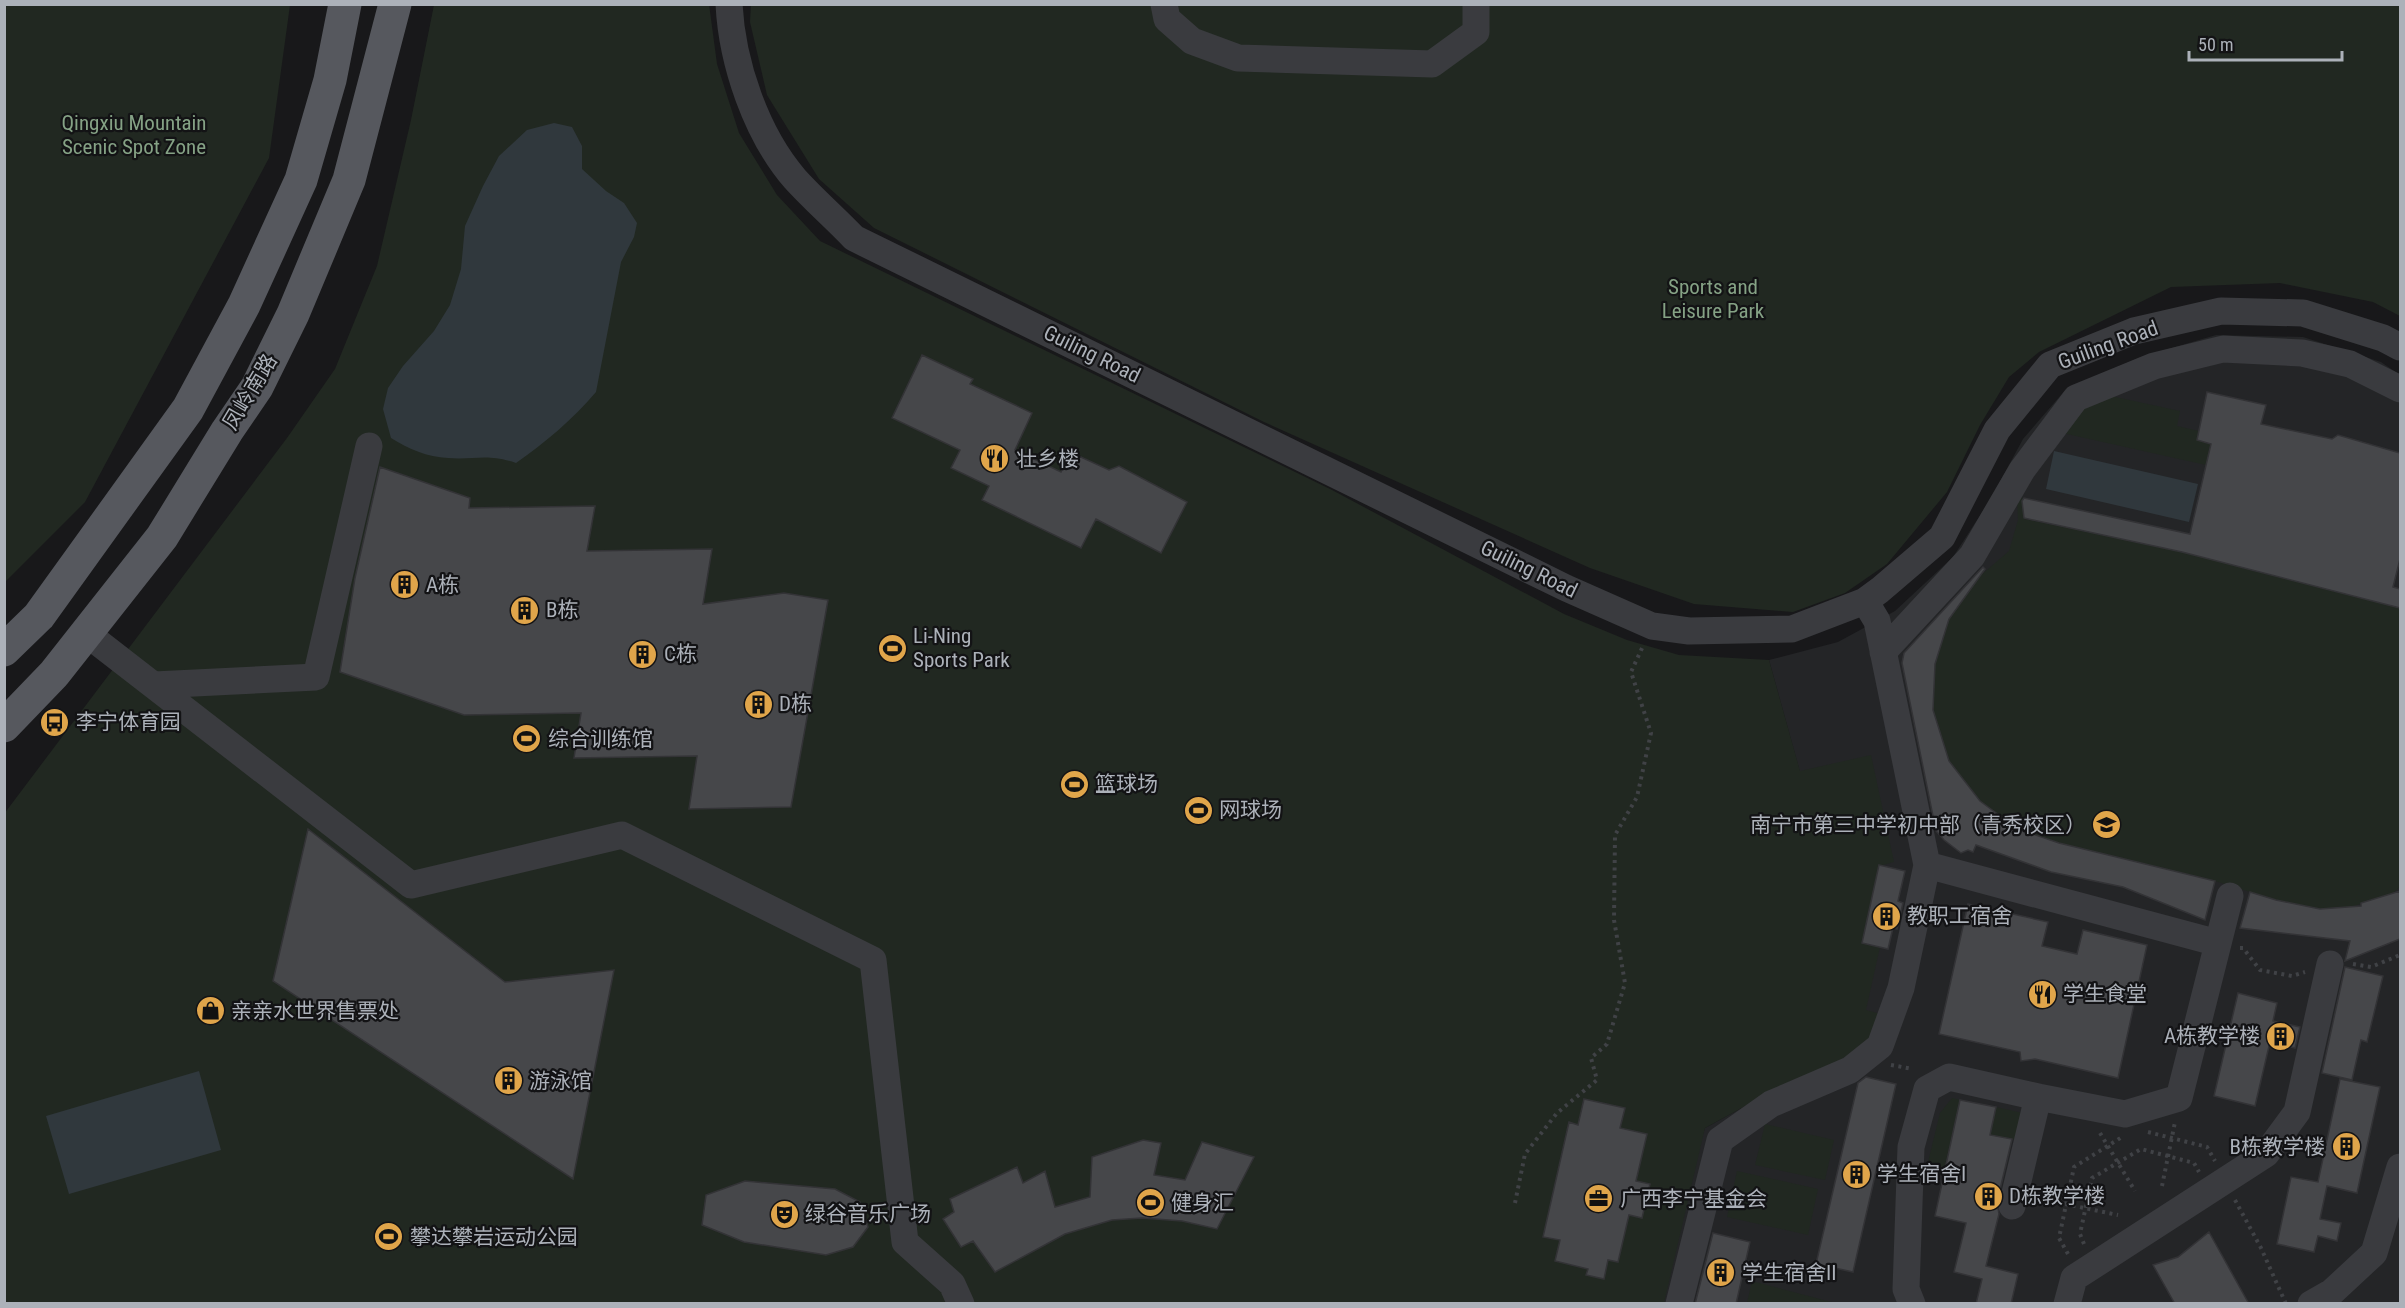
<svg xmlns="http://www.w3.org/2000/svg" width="2405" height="1308" font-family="'Roboto Condensed','Noto Sans SC',sans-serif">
  <rect width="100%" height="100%" fill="#18181a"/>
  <path fill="#242527" d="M2216 335 2303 337 2381 362 2400 375V1303L1648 1304 1705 1128 1791 1081 1800 772 1769 660 1838 642 1895 611 1953 557 1990 500 2023 439 2067 388 2141 357Z"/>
  <path fill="#212821" d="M5 4 290 5 269 158 85 502 5 582Z
    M709 4 717 64 739 133 777 195 820 241 1332 490 1564 614 1627 640 1679 655 1769 660 1800 771 1871 755 1894 862 1879 866 1862 943 1880 947 1866 1010 1881 1014 1874 1036 1858 1054 1791 1081 1705 1128 1664 1303 5 1304 4 814 287 438 335 369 377 266 411 120 434 5Z
    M751 4 2400 5V316L2373 302 2280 283 2171 287 2039 352 2009 377 1980 425 1947 492 1887 564 1845 593 1793 612 1694 604 1590 568 1264 422 874 228 819 179 767 95 750 22Z
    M2111 396 2180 411 2177 426 2199 431 2197 440 2211 444 2206 465 2058 432 2075 413Z
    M2017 497H2022L2025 519 2182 552 2400 608V887L2393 893 2351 907 2320 909 2276 900 2215 881 2059 843 2018 829 1980 801 1949 761 1933 710 1935 664 1949 619 1980 576 2009 551 2018 520Z
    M1952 1098 1960 1100 1944 1170 1927 1166 1940 1113Z
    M1996 1107 2023 1113 2017 1140 1990 1135Z
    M1765 1124 1834 1140 1825 1180 1755 1165Z
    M1737 1171 1818 1189 1808 1235 1727 1217Z
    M1752 1281 1835 1303H1747Z"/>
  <path fill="#30383d" d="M554 123 572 127 582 146V169L606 191 624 203 637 223 634 237 621 262 596 392C573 419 545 443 516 463 487 453 476 460 448 458 427 457 409 449 391 438L383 409 388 388 403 366 434 331 450 305 461 269 465 226 483 186 499 156 527 130Z
    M2054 451 2198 484 2189 522 2046 489Z
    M199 1071 221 1150 69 1194 46 1116Z"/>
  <path fill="#46474a" stroke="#333336" stroke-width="1.5" d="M922 355 973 379 970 384 1032 413 1015 450 1061 472 1070 452 1109 470 1119 466 1187 502 1161 553 1096 519 1081 548 982 500 989 486 951 468 960 450 892 418Z
    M2207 392 2266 405 2261 424 2332 439 2338 435 2400 453V559L2393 587 2400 589V608L2182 552 2024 518 2022 501 2024 498 2190 534 2211 444 2197 440Z
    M380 467 470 498 469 508 595 506 587 551 712 549 703 604 784 593 828 600 791 807 689 809 697 756 574 758 581 713 464 715 340 672 355 578Z
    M1983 567 1985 569 1949 619 1935 664 1933 710 1949 761 1980 801 2018 829 2059 843 2215 881 2205 920 2123 887 2051 872 1976 845 1973 852 1968 850 1961 853 1944 840 1936 831 1902 663 1904 653Z
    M308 829 505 982 614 970 573 1179 273 981Z
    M1879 865 1905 871 1898 901 1903 903 1897 929 1893 928 1888 949 1862 943Z
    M2400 891V939L2345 961 2350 941 2240 928 2250 892 2276 900 2320 909 2361 906V903Z
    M1968 904 2048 922 2042 946 2077 954 2083 930 2147 945 2118 1078 2035 1059 2021 1061 2020 1052 1939 1034Z
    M2345 967 2383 976 2367 1042 2361 1040 2352 1080 2322 1073Z
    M2238 993 2277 1003 2273 1021 2300 1027 2295 1048 2270 1042 2255 1106 2214 1096Z
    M1866 1077 1896 1084 1853 1272 1816 1264 1858 1083Z
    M2340 1079 2380 1087 2357 1193 2327 1186 2320 1219 2341 1223 2337 1241 2318 1236 2314 1252 2277 1244 2291 1177 2318 1182Z
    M1584 1099 1625 1108 1620 1128 1647 1134 1636 1181 1650 1184 1642 1218 1629 1215 1618 1262 1608 1260 1604 1279 1586 1275 1588 1269 1555 1261 1560 1240 1543 1237 1569 1122 1578 1125Z
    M1960 1100 1996 1107 1990 1135 2012 1139 1997 1202 1999 1214 1986 1266 2018 1274 2011 1304H1976L1982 1279 1954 1272 1966 1223 1935 1216Z
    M1143 1140 1161 1143 1154 1175 1185 1180 1202 1142 1254 1157 1217 1229 1182 1221 1142 1218 1112 1220 1065 1234 995 1272 973 1241 961 1247 943 1219 954 1212 950 1199 1017 1167 1023 1183 1045 1171 1055 1207 1090 1197 1092 1157Z
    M745 1181 835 1189 860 1202 868 1227 853 1247 826 1255 744 1242 702 1225 706 1195Z
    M2209 1232 2249 1304H2175L2153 1265 2178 1257Z
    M1713 1233 1750 1242 1736 1304H1695Z"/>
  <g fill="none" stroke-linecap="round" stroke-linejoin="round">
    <path stroke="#404246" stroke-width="4" stroke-dasharray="3 4.5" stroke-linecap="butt" d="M2240 948H2243L2260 970 2292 976 2305 972
      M2353 964 2371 967 2400 955
      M1891 1065 1913 1069
      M2148 1132 2207 1147 2215 1161
      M2100 1133 2135 1191
      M2162 1186 2175 1122
      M2036 1198 2118 1215
      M2235 1200 2261 1248 2286 1304
      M1515 1203 1525 1154 1557 1113 1597 1080 1591 1058 1607 1044 1625 983 1614 920 1615 835 1637 797 1651 733 1631 672 1643 646
      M2084 1244 2080 1234 2092 1178 2141 1149 2194 1163 2199 1172
      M2068 1254 2059 1238 2074 1167 2122 1137"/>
    <path stroke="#3a3b3f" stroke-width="27" d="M729 4C732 63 756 134 795 179 814 200 835 218 854 238L1566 588 1652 626 1689 631 1792 629 1865 601 1880 590 1942 537 1997 430 2050 365 2134 331 2221 311 2303 313 2383 338 2400 347
      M1164 4 1167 19 1192 41 1238 58 1432 64 1476 32V4
      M86 633 411 885 622 835 873 960 905 1242 952 1284 961 1304
      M1883 652 1972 556 2022 470 2076 398 2154 366 2223 349 2302 353 2350 364 2400 389
      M154 685 316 677 369 446
      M1927 865 2218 943
      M2012 1206 2038 1097
      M1679 1304 1720 1140 1771 1104 1850 1070 1880 1046 1901 988 1927 865 1877 621 1865 601
      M1912 1304 1906 1289 1911 1147 1927 1089 1949 1077 2038 1097 2125 1114 2179 1098 2230 896
      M2067 1304 2074 1278 2266 1154 2297 1112 2330 964
      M2311 1304 2332 1292 2374 1253 2400 1167"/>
    <path stroke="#56585e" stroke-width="33" d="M4 650 39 616 188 409 244 305 301 180 330 80 345 4
      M4 726 54 674 162 537 227 431 257 387 293 314 349 180 395 4"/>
  </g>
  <defs>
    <symbol id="restaurant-disc" viewBox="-11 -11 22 22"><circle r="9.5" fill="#e0a54a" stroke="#131315"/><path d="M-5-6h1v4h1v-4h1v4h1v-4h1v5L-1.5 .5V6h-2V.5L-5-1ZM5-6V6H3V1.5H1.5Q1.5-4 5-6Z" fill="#111"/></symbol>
    <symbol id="building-disc" viewBox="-11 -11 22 22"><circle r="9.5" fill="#e0a54a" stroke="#131315"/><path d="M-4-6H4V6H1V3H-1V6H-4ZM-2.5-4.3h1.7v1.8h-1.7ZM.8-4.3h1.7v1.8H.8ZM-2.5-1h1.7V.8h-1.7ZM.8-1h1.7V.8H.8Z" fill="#111"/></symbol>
    <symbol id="stadium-disc" viewBox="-11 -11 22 22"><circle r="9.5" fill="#e0a54a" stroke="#131315"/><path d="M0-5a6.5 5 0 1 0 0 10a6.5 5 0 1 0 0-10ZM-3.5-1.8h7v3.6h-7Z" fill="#111"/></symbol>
    <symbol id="bus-disc" viewBox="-11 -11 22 22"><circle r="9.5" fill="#e0a54a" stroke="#131315"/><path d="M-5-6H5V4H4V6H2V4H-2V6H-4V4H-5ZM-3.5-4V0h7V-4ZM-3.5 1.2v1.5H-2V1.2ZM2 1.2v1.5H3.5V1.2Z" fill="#111"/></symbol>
    <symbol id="school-disc" viewBox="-11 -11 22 22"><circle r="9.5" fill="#e0a54a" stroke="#131315"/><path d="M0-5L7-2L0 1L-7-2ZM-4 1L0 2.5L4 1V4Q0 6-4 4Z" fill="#111"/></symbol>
    <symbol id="shop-disc" viewBox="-11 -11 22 22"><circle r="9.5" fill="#e0a54a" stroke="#131315"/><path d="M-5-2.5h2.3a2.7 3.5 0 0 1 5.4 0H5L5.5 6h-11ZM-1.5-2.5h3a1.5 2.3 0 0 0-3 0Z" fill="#111"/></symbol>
    <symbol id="office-disc" viewBox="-11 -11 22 22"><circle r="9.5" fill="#e0a54a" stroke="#131315"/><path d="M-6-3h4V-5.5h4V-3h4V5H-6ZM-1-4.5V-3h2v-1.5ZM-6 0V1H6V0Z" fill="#111"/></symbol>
    <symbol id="theatre-disc" viewBox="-11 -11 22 22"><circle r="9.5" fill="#e0a54a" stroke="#131315"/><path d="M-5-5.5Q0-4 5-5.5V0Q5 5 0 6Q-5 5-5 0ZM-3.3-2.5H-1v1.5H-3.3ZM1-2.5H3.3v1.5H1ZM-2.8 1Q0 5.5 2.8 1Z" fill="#111"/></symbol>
  </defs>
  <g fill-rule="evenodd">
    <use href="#restaurant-disc" x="978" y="442" width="33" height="33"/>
    <use href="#building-disc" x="388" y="568" width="33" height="33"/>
    <use href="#building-disc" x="508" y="594" width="33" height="33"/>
    <use href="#stadium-disc" x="876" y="632" width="33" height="33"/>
    <use href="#building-disc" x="626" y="638" width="33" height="33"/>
    <use href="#building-disc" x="742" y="688" width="33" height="33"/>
    <use href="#bus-disc" x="38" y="706" width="33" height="33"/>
    <use href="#stadium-disc" x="510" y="722" width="33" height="33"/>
    <use href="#stadium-disc" x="1058" y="768" width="33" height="33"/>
    <use href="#stadium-disc" x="1182" y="794" width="33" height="33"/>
    <use href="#school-disc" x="2090" y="808" width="33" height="33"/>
    <use href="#building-disc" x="1870" y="900" width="33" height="33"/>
    <use href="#restaurant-disc" x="2026" y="978" width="33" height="33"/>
    <use href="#shop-disc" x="194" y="994" width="33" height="33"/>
    <use href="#building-disc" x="2264" y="1020" width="33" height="33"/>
    <use href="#building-disc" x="492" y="1064" width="33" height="33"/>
    <use href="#building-disc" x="2330" y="1130" width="33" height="33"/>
    <use href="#building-disc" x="1840" y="1158" width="33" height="33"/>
    <use href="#building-disc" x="1972" y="1180" width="33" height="33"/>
    <use href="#office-disc" x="1582" y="1182" width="33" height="33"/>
    <use href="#stadium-disc" x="1134" y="1186" width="33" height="33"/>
    <use href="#theatre-disc" x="768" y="1198" width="33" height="33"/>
    <use href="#stadium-disc" x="372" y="1220" width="33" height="33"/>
    <use href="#building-disc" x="1704" y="1256" width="33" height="33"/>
  </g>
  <g text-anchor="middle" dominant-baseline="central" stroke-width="4.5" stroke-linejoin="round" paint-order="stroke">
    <g font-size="21" fill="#85a285" stroke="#131315">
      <text x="134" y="123">Qingxiu Mountain<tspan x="134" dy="24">Scenic Spot Zone</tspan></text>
      <text x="1713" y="287">Sports and<tspan x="1713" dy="24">Leisure Park</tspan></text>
    </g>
    <g font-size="21" fill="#acb1b9" stroke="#131315">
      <text transform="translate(2108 345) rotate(-20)">Guiling Road</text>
      <text transform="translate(1092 354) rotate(26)">Guiling Road</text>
      <text transform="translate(250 392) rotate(-59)">凤岭南路</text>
      <text transform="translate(1529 569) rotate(26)">Guiling Road</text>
    </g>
    <g font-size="21" fill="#acb1b9" stroke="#131315" text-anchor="start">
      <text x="1016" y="459">壮乡楼</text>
      <text x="426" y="585">A栋</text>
      <text x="546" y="610">B栋</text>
      <text x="913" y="636">Li-Ning<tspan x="913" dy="24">Sports Park</tspan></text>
      <text x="664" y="654">C栋</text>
      <text x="779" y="704">D栋</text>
      <text x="76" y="722">李宁体育园</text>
      <text x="548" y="739">综合训练馆</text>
      <text x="1095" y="784">篮球场</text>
      <text x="1219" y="810">网球场</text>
      <text x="2086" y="825" text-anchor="end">南宁市第三中学初中部（青秀校区）</text>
      <text x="1907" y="916">教职工宿舍</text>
      <text x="2063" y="994">学生食堂</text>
      <text x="231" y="1011">亲亲水世界售票处</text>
      <text x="2260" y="1036" text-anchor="end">A栋教学楼</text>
      <text x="529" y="1081">游泳馆</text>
      <text x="2325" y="1147" text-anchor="end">B栋教学楼</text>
      <text x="1877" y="1174">学生宿舍I</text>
      <text x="2009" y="1196">D栋教学楼</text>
      <text x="1620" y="1199">广西李宁基金会</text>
      <text x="1171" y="1203">健身汇</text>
      <text x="805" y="1214">绿谷音乐广场</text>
      <text x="410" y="1237">攀达攀岩运动公园</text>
      <text x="1742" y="1273">学生宿舍II</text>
    </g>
  </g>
  <rect width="2405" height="1308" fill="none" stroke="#acb1b9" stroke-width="12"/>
  <path d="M2189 51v9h153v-9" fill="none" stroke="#acb1b9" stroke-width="3"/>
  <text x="2198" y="51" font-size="18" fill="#acb1b9" stroke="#131315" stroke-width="4.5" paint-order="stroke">50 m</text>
</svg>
